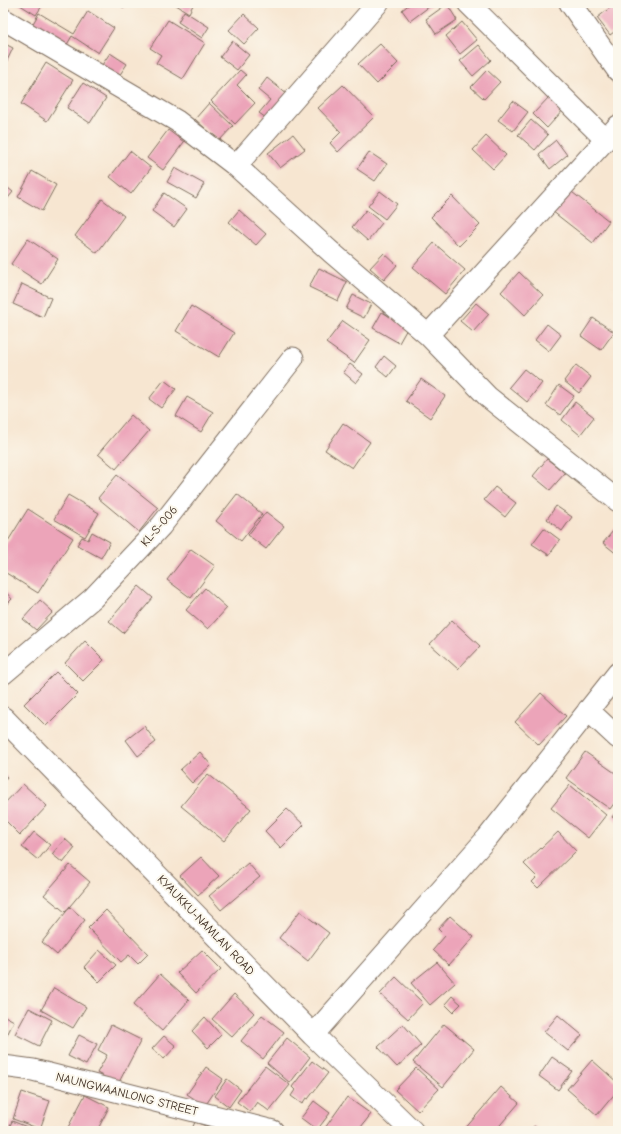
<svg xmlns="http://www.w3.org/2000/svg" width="621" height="1134" font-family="'Comic Neue',sans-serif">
  <rect width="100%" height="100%" fill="#fbf7ec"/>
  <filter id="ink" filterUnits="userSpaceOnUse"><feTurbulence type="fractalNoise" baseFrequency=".025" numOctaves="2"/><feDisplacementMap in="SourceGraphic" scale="8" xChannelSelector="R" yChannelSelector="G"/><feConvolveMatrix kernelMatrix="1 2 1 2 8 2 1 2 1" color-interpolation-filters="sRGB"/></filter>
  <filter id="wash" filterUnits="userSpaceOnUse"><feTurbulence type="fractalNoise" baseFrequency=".012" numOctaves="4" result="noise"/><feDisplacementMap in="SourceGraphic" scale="16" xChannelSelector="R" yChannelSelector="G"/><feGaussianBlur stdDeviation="0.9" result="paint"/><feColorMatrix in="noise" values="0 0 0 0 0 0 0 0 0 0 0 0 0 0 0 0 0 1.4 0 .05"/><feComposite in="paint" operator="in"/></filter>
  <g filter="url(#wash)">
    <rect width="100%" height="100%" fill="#f7e6d1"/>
    <g id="blocks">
      <path fill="#eca4b9" d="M17 3H44L36 15Z
        M117 3H128L124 8Z
        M173 3H194L189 13Z
        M411 3H434L410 21 402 10Z
        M616 3H618V29L610 35 597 18Z
        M447 4 457 20 436 34 426 19Z
        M88 11 114 28 98 53 72 36 65 48 31 27 39 13 74 34Z
        M184 11 209 27 202 38 178 22Z
        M244 14 259 28 244 44 229 30Z
        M168 20 205 43 183 79 156 63 161 55 150 48Z
        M462 22 477 40 460 54 446 36Z
        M232 41 249 55 237 70 220 57Z
        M3 43 13 48 3 69Z
        M380 44 398 63 377 84 358 64Z
        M479 45 491 60 473 76 460 61Z
        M110 53 127 64 117 79 100 68Z
        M46 63 73 80 47 121 21 104Z
        M240 70 246 75 237 85 255 103 235 124 211 101Z
        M487 70 500 82 484 99 471 87Z
        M267 78 288 95 269 120 259 113 270 100 258 90Z
        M83 83 106 98 90 123 67 108Z
        M343 85 374 117 338 152 330 143 341 132 318 108Z
        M550 96 564 109 547 128 533 114Z
        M513 101 528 112 513 131 498 120Z
        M209 103 233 126 219 141 195 119Z
        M531 120 548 135 535 150 518 135Z
        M168 130 184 142 163 170 147 158Z
        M293 134 305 149 280 168 268 153Z
        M486 136 506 155 493 169 473 150Z
        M556 140 567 155 550 169 539 154Z
        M130 151 151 168 131 194 110 177Z
        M369 152 387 164 375 181 357 169Z
        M175 168 204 184 196 198 167 182Z
        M32 171 56 185 42 211 18 197Z
        M3 184 13 192 3 204Z
        M568 189 609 221 593 243 552 211Z
        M380 191 397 204 385 219 368 206Z
        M164 193 187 209 174 227 152 211Z
        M452 196 480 225 459 246 431 217Z
        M102 199 124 216 97 253 75 236Z
        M239 210 266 234 256 245 229 222Z
        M366 210 382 223 368 241 352 227Z
        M28 239 58 259 42 284 11 264Z
        M434 243 465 270 445 294 413 267Z
        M384 253 397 265 384 280 370 268Z
        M319 268 347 282 338 301 309 287Z
        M519 272 543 295 525 315 501 292Z
        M22 284 51 298 43 317 13 304Z
        M353 295 371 304 364 318 346 309Z
        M476 303 489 314 473 332 460 321Z
        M191 306 234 333 219 357 176 331Z
        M382 312 408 327 399 343 373 328Z
        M593 318 614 332 601 350 581 336Z
        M343 321 370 340 354 363 326 343Z
        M547 324 561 335 549 351 535 340Z
        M384 356 396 366 388 377 376 367Z
        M350 364 363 374 356 383 343 372Z
        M576 365 591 377 579 393 564 381Z
        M524 369 542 383 527 402 509 387Z
        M421 379 445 396 430 418 406 401Z
        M164 380 176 389 161 408 149 399Z
        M559 385 574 396 560 415 546 405Z
        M187 397 213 412 201 432 176 416Z
        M575 402 594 417 580 435 562 420Z
        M131 415 149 431 116 469 98 454Z
        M343 423 370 442 352 468 325 450Z
        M547 459 565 473 550 490 533 476Z
        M117 475 158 508 139 532 98 498Z
        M495 487 516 503 505 517 484 500Z
        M237 494 262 514 241 541 216 521Z
        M68 495 99 513 85 537 54 519Z
        M556 506 572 517 562 531 547 519Z
        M28 509 73 538 38 593 3 571V549Z
        M266 512 284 526 266 549 248 535Z
        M618 525V555L603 543Z
        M544 528 560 540 549 555 532 544Z
        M92 532 110 542 101 558 77 545 82 537 88 540Z
        M191 549 215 566 191 598 167 580Z
        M139 586 153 598 123 633 109 621Z
        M205 588 227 608 208 629 186 610Z
        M3 589 12 599 3 608Z
        M40 600 53 612 36 630 23 619Z
        M452 620 480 646 458 669 430 644Z
        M85 641 104 660 83 681 65 663Z
        M56 672 78 694 46 726 24 704Z
        M541 693 566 716 539 745 515 722Z
        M144 726 156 742 138 756 126 740Z
        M200 752 211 765 192 783 180 770Z
        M585 752 618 775V798L610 809 566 778Z
        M3 773 7 777 3 782Z
        M208 774 251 809 224 841 181 806Z
        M23 784 47 806 20 835 3 818V805Z
        M570 785 606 815 588 838 551 808Z
        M287 809 304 825 281 848 265 831Z
        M618 809V822L612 817Z
        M34 832 50 845 38 860 22 847Z
        M558 832 576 851 538 888 532 882 537 877 524 864Z
        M65 839 75 848 63 863 52 854Z
        M201 857 219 876 198 895 180 876Z
        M248 863 260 877 221 910 209 896Z
        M70 865 90 882 65 912 44 895Z
        M70 907 85 920 57 955 42 942Z
        M106 910 148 954 138 964 129 955 121 962 88 928Z
        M300 911 329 933 308 961 279 938Z
        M450 916 474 937 449 965 433 950 445 936 438 929Z
        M99 950 116 965 99 982 84 967Z
        M202 950 221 969 196 993 177 973Z
        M437 962 455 983 430 1005 411 983Z
        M160 974 189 1000 162 1031 133 1005Z
        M396 977 423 1003 408 1019 380 994Z
        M54 988 86 1007 73 1028 41 1010Z
        M234 994 254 1013 232 1037 212 1019Z
        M452 996 461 1004 453 1012 445 1004Z
        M29 1008 52 1020 39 1046 15 1034Z
        M3 1015 14 1021 3 1043Z
        M262 1015 284 1032 263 1059 241 1041Z
        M558 1015 582 1035 568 1051 544 1032Z
        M205 1017 221 1035 208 1048 192 1031Z
        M403 1024 421 1045 397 1067 378 1047Z
        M444 1024 474 1049 443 1087 413 1062Z
        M111 1025 141 1040 118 1084 97 1073 107 1055 98 1050Z
        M79 1035 97 1044 86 1065 68 1056Z
        M164 1036 176 1046 164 1059 152 1049Z
        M287 1038 310 1057 290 1083 267 1063Z
        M552 1057 572 1071 558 1090 539 1076Z
        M592 1060 618 1083V1090L597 1115 567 1089Z
        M312 1061 328 1073 308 1099 306 1098 302 1104 291 1096 295 1090 292 1087Z
        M265 1066 290 1085 269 1111 257 1102 250 1112 237 1102Z
        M206 1067 223 1079 205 1106 187 1094Z
        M416 1068 439 1089 418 1111 395 1090Z
        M227 1079 241 1090 229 1107 215 1096Z
        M501 1087 519 1103 495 1131H463Z
        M22 1092 50 1101 40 1129 13 1119Z
        M85 1095 109 1107 97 1131H66Z
        M347 1097 371 1114 358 1131H328L325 1128Z
        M314 1101 330 1113 317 1130 301 1118Z
        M12 1121 37 1131H8Z
        M195 1122 219 1131H191Z
        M534 1126 541 1131H530Z
        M159 1127 164 1131H156Z"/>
    </g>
  </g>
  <g filter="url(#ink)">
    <use href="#blocks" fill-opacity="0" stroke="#7d6c5d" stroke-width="1"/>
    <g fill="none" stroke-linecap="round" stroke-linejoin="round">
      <defs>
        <path id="street" d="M468 3 605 139
          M570 3 618 71
          M3 19 177 121 236 166 331 252 428 335 488 397 618 501
          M236 166 378 3
          M428 335 618 126
          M3 674 93 598 161 526 293 358
          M588 710 618 738
          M313 1035 488 837 618 673
          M3 1066 33 1070 273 1131"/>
        <path id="secondary" d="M3 718 313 1035 412 1131"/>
      </defs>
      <use href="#street" stroke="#7d6c5d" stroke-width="23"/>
      <use href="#secondary" stroke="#7d6c5d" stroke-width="24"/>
      <use href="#street" stroke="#fff" stroke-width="21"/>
      <use href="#secondary" stroke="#fff" stroke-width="22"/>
    </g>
  </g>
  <g text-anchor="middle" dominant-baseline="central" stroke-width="4" stroke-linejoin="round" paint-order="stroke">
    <g font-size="12" fill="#3b2a1e" stroke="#fbf7ec">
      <text transform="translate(159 526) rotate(-49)">KL-S-006</text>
      <text transform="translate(206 925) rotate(46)">KYAUKKU-NAMLAN ROAD</text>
      <text transform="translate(127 1094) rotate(14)">NAUNGWAANLONG STREET</text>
    </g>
  </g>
  <rect width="621" height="1134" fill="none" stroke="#fbf7ec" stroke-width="16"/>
</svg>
